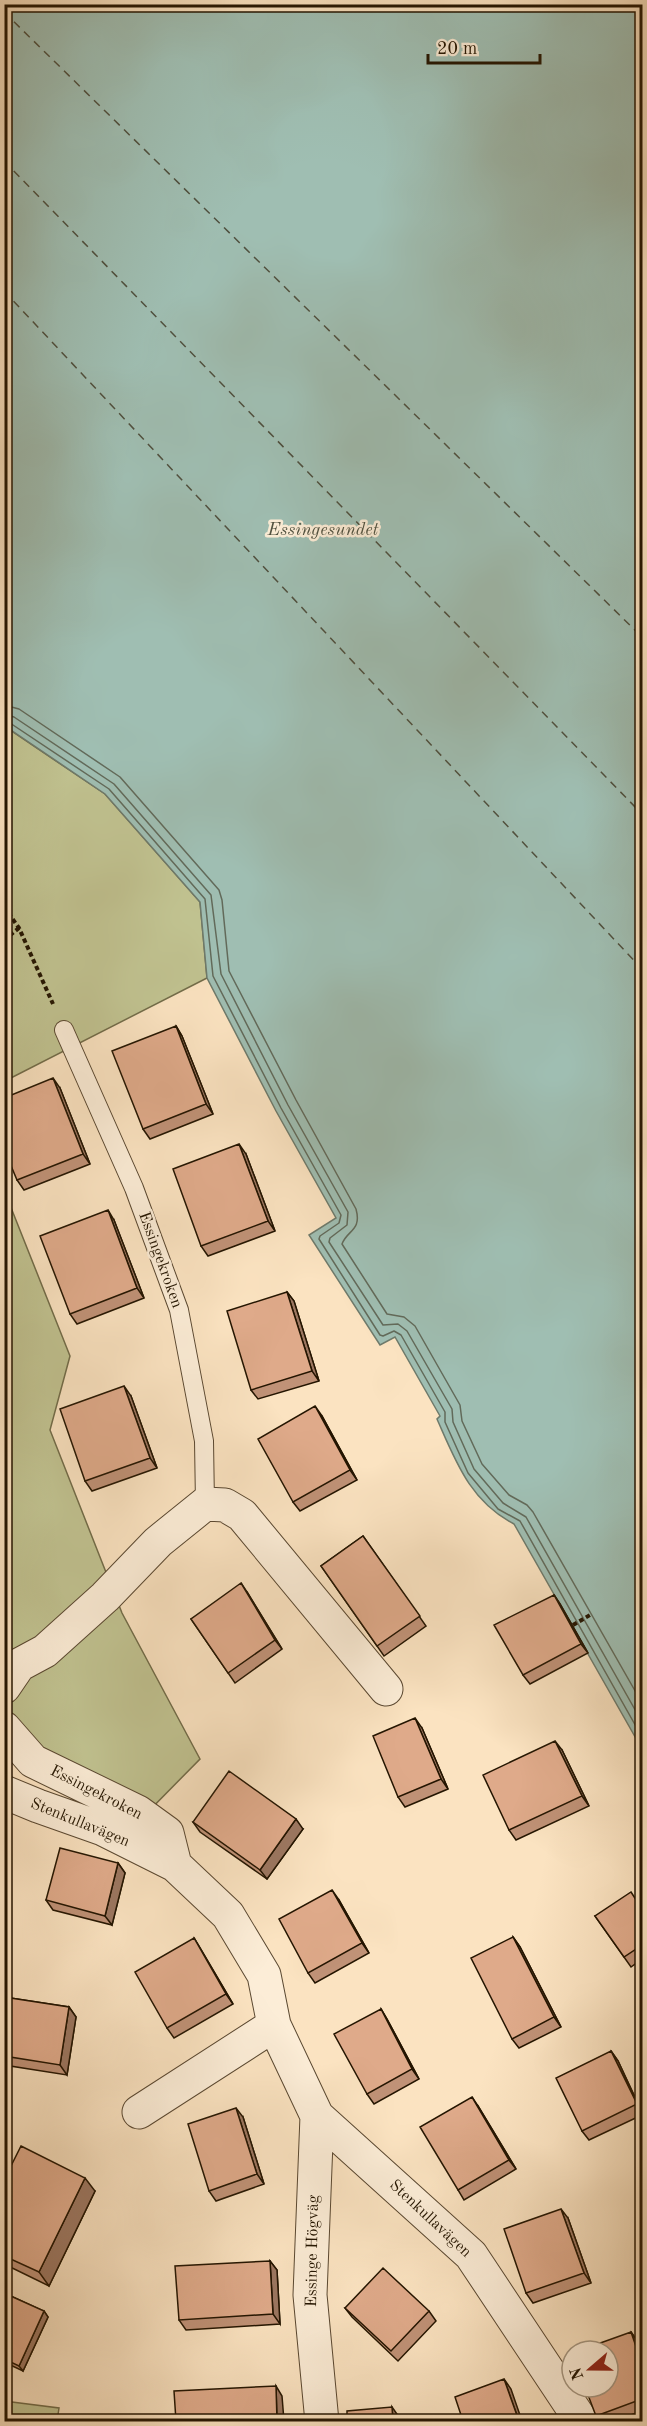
<svg xmlns="http://www.w3.org/2000/svg" width="647" height="2426" font-family="'Old Standard TT',serif">
  <rect width="100%" height="100%" fill="#fbe3c1"/>
  <filter id="stains"><feTurbulence type="fractalNoise" baseFrequency=".00333" numOctaves="4"/><feColorMatrix values="0 0 0 0 .2 0 0 0 0 .09 0 0 0 0 .02 0 0 0 .5 -.17"/></filter>
  <radialGradient id="worn" r=".72"><stop offset=".6" stop-color="#630" stop-opacity="0"/><stop offset="1" stop-color="#630" stop-opacity=".3"/></radialGradient>
  <path fill="#c1c391" stroke="#726c49" stroke-width="1.5" d="M4 726 105 794 200 902 207 978 5 1081Z
    M4 1190 70 1356 50 1430 122 1613 200 1759 134 1826 21 1769 5 1755 4 1408 8 1370 4 1362Z
    M4 2401 59 2408 57 2421H5Z"/>
  <path fill="#9fbeb2" stroke="#6e7a6b" stroke-width="1.5" d="M4 5H642V1749L514 1524C470 1501 456 1462 437 1419L440 1416 395 1337 380 1345 309 1235 336 1218 276 1111 207 978 200 902 105 794 5 726Z"/>
  <g fill="none" stroke-linecap="round" stroke-linejoin="round">
    <path stroke="#626a5a" stroke-width="1.5" d="M4 705 19 709 120 777 219 890 222 900 229 971 296 1100 356 1209C362 1231 347 1230 342 1244L387 1314 404 1317 415 1326 460 1405 462 1421 482 1464 509 1495 527 1505 533 1512 642 1703
      M4 714 14 717 114 784 211 895 221 974 288 1105 348 1212 347 1225 330 1238 329 1242 383 1325 398 1324 407 1331 452 1409 453 1422 474 1469 503 1503 526 1517 642 1722
      M4 722 10 723 109 789 205 899 213 976 281 1108 341 1215 339 1223 320 1236 319 1239 380 1335 383 1336 394 1331 401 1335 445 1412V1422L468 1473 498 1509 520 1521 642 1737"/>
    <path stroke="#4f503f" stroke-width="1.5" stroke-dasharray="8 6" stroke-linecap="butt" d="M4 12 642 637
      M4 161 642 814
      M4 291 642 969"/>
    <defs>
      <path id="service" d="M64 1030 134 1188 179 1310 204 1441 205 1504"/>
      <path id="minor" d="M4 1687 19 1665 45 1651 105 1597 158 1542 205 1504 225 1505 242 1515 386 1689
        M4 1728 33 1761 138 1812 167 1833 175 1865
        M4 1792 38 1806 103 1829 175 1865 228 1915 264 1975 274 2025 317 2116 471 2255 582 2422
        M139 2112 274 2025
        M317 2116 310 2295 322 2422"/>
    </defs>
    <use href="#service" stroke="#5a4831" stroke-width="20"/>
    <use href="#minor" stroke="#5a4831" stroke-width="35"/>
    <path stroke="#241501" stroke-width="4" stroke-dasharray="4.5 3" stroke-linecap="butt" d="M4 907 19 928 53 1004
      M4 940 19 928
      M573 1625 590 1615"/>
    <use href="#service" stroke="#fcedd7" stroke-width="18"/>
    <use href="#minor" stroke="#fcedd7" stroke-width="33"/>
  </g>
  <path fill="#c09277" stroke="#241501" stroke-width="1.5" d="M176 1026 182 1036 213 1114 150 1139 143 1129Z
    M60 1088 90 1164 24 1190 17 1180Z
    M246 1154 275 1231 208 1256 201 1246Z
    M114 1220 144 1298 77 1324 70 1314Z
    M287 1292 294 1301 319 1381 258 1399 251 1390Z
    M131 1396 157 1468 92 1491 85 1481Z
    M322 1416 357 1480 300 1511 293 1502Z
    M363 1536 426 1626 384 1656 321 1566Z
    M247 1592 282 1649 235 1683 191 1619Z
    M554 1595 560 1604 588 1653 530 1684 523 1675Z
    M422 1728 448 1789 405 1807 398 1797Z
    M562 1750 589 1806 516 1840 509 1830Z
    M193 1822 303 1829 267 1879 200 1832Z
    M118 1863 125 1873 112 1925 53 1910 46 1900Z
    M339 1900 369 1953 315 1983 308 1973Z
    M642 1909V1959L631 1967 595 1916Z
    M513 1937 520 1947 561 2027 519 2048 512 2039Z
    M194 1938 200 1948 233 2004 174 2038 167 2028Z
    M4 1997 69 2007 76 2017 67 2075 4 2065Z
    M381 2009 387 2019 419 2079 374 2104 367 2094Z
    M611 2051 618 2061 642 2112V2115L589 2140 582 2131Z
    M478 2106 516 2169 464 2200 458 2190Z
    M243 2117 264 2184 216 2201 209 2191Z
    M4 2180 95 2191 49 2286 4 2264Z
    M568 2218 591 2283 533 2303 526 2293Z
    M270 2261 277 2270 280 2324 186 2330 179 2320Z
    M4 2293 44 2311 48 2317 23 2371 4 2362Z
    M345 2308 429 2311 436 2321 398 2361 352 2317Z
    M631 2332 638 2342 642 2355V2411L614 2421H600L596 2416Z"/>
  <path fill="#9c7761" stroke="#241501" stroke-width="1.5" d="M176 1026 182 1036 213 1114 206 1104Z
    M53 1078 60 1088 90 1164 83 1154Z
    M239 1144 246 1154 275 1231 268 1221Z
    M108 1210 114 1220 144 1298 137 1288Z
    M287 1292 294 1301 319 1381 312 1371Z
    M124 1386 131 1396 157 1468 150 1458Z
    M315 1406 322 1416 357 1480 350 1470Z
    M241 1583 247 1592 282 1649 275 1640Z
    M554 1595 560 1604 588 1653 581 1644Z
    M415 1718 422 1728 448 1789 441 1779Z
    M555 1741 562 1750 589 1806 582 1796Z
    M296 1819 303 1829 267 1879 260 1870Z
    M118 1863 125 1873 112 1925 105 1916Z
    M332 1890 339 1900 369 1953 362 1943Z
    M513 1937 520 1947 561 2027 554 2017Z
    M194 1938 200 1948 233 2004 226 1994Z
    M69 2007 76 2017 67 2075 60 2065Z
    M381 2009 387 2019 419 2079 412 2069Z
    M611 2051 618 2061 642 2113 637 2104Z
    M472 2097 478 2106 516 2169 509 2160Z
    M236 2108 243 2117 264 2184 257 2174Z
    M85 2178 95 2191 49 2286 39 2272Z
    M561 2209 568 2218 591 2283 584 2273Z
    M270 2261 277 2270 280 2324 273 2314Z
    M44 2311 48 2317 23 2371 19 2366Z
    M631 2332 638 2342 642 2355V2364Z
    M504 2379 511 2389 522 2421H519Z
    M276 2386 282 2396 284 2421H277Z
    M392 2407 399 2417V2421H393Z"/>
  <path fill="#dfaa8a" stroke="#241501" stroke-width="1.5" d="M176 1026 206 1104 143 1129 112 1051Z
    M53 1078 83 1154 17 1180 4 1149V1098Z
    M239 1144 268 1221 201 1246 173 1169Z
    M108 1210 137 1288 70 1314 40 1236Z
    M287 1292 312 1371 251 1390 227 1311Z
    M124 1386 150 1458 85 1481 60 1409Z
    M315 1406 350 1470 293 1502 258 1439Z
    M363 1536 420 1616 377 1646 321 1566Z
    M241 1583 275 1640 228 1673 191 1619Z
    M554 1595 581 1644 523 1675 494 1625Z
    M415 1718 441 1779 398 1797 373 1736Z
    M555 1741 582 1796 509 1830 483 1775Z
    M229 1771 296 1819 260 1870 193 1822Z
    M60 1848 118 1863 105 1916 46 1900Z
    M332 1890 362 1943 308 1973 279 1919Z
    M631 1892 642 1909V1945L624 1957 595 1916Z
    M513 1937 554 2017 512 2039 471 1958Z
    M194 1938 226 1994 167 2028 135 1972Z
    M4 1997 69 2007 60 2065 4 2056Z
    M381 2009 412 2069 367 2094 334 2034Z
    M611 2051 637 2104 582 2131 556 2078Z
    M472 2097 509 2160 458 2190 420 2127Z
    M236 2108 257 2174 209 2191 188 2124Z
    M21 2146 85 2178 39 2272 4 2256V2180Z
    M561 2209 584 2273 526 2293 504 2229Z
    M270 2261 273 2314 179 2320 175 2266Z
    M383 2268 429 2311 391 2351 345 2308Z
    M4 2293 44 2311 19 2366 4 2359Z
    M631 2332 642 2364V2399L596 2416 585 2387H608V2351H578Z
    M504 2379 519 2421H463L455 2397Z
    M276 2386 277 2421H176L174 2391Z
    M392 2407 393 2421H347V2411Z"/>
  <g text-anchor="middle" dominant-baseline="central" stroke-width="5" stroke-linejoin="round" paint-order="stroke">
    <g font-size="16" fill="#241501" stroke="#fcedd7">
      <text transform="translate(160 1260) rotate(70)">Essingekroken</text>
      <text transform="translate(96 1793) rotate(27)">Essingekroken</text>
      <text transform="translate(80 1823) rotate(22)">Stenkullavägen</text>
      <text transform="translate(430 2219) rotate(43)">Stenkullavägen</text>
      <text transform="translate(313 2251) rotate(-89)">Essinge Högväg</text>
    </g>
    <g font-size="18" font-style="italic" fill="#4f503f" stroke="#fcedd7">
      <text x="323" y="530">Essingesundet</text>
    </g>
  </g>
  <rect width="647" height="2426" fill="none" stroke="#fbe3c1" stroke-width="24"/>
  <rect x="6" y="6" width="635" height="2414" fill="none" stroke="#241501" stroke-width="3"/>
  <rect x="12" y="12" width="623" height="2402" fill="none" stroke="#241501" stroke-width="1.5"/>
  <g transform="translate(590 2369) rotate(250)"><circle r="28" fill="#fcedd7" stroke="#a69781" stroke-width="1.5"/>
  <path d="M0-4.5L10 22L0 15L-10 22Z" fill="#8f2418"/>
  <text y="-9" font-size="16" font-weight="bold" text-anchor="middle" fill="#241501">N</text>
  </g>
  <path d="M428 54v9h112v-9" fill="none" stroke="#241501" stroke-width="3"/>
  <text x="437" y="54" font-size="18" fill="#241501" stroke="#fcedd7" stroke-width="4.5" paint-order="stroke">20 m</text>
  <rect width="100%" height="100%" filter="url(#stains)"/>
  <rect width="100%" height="100%" fill="url(#worn)"/>
</svg>
